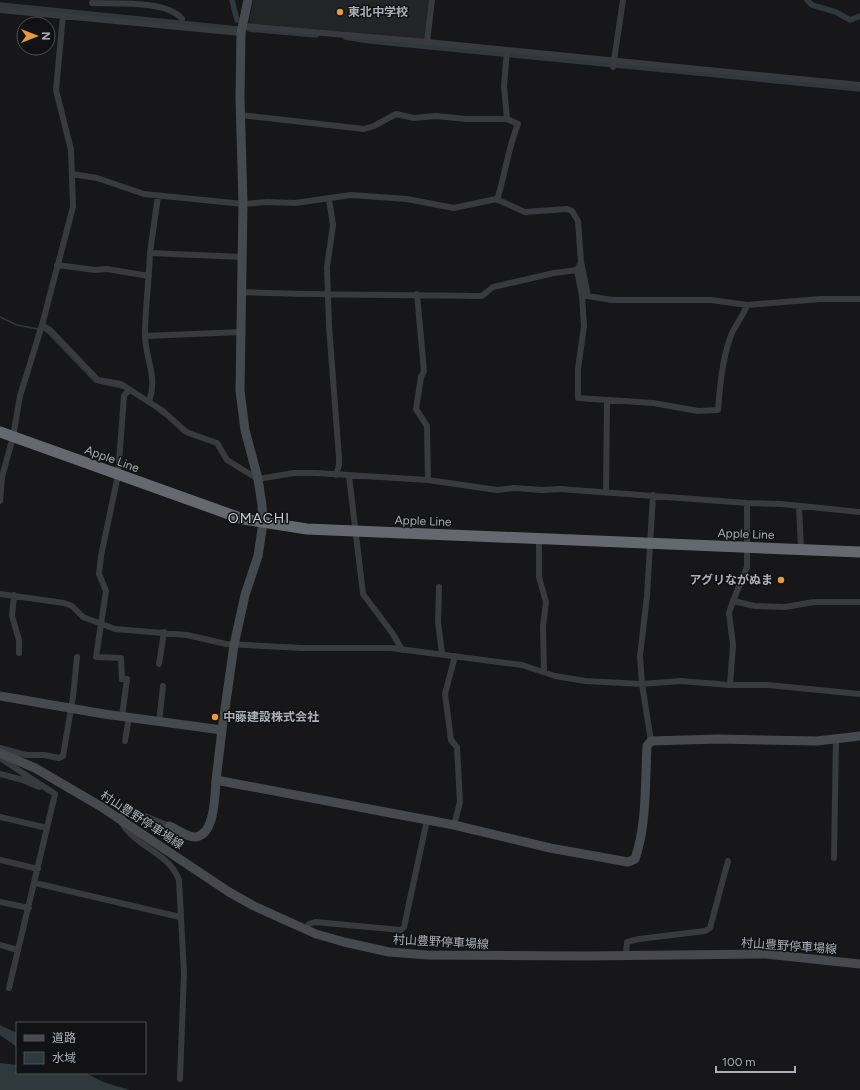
<svg xmlns="http://www.w3.org/2000/svg" width="860" height="1090" font-family="Figtree,'Noto Sans JP',sans-serif">
  <rect width="100%" height="100%" fill="#171719"/>
  <path fill="#232426" d="M253 0H430L426 40 249 24Z"/>
  <path fill="#2e383d" d="M0 1025 17 1033V1047L0 1035Z
    M0 1063 17 1065V1073H86L103 1082 130 1090H0Z"/>
  <g fill="none" stroke-linecap="round" stroke-linejoin="round">
    <path stroke="#2e383d" stroke-width="1.5" d="M0 317 17 325 38 329
      M42 330 46 331 95 382 122 388
      M157 410 163 415"/>
    <path stroke="#2e383d" stroke-width="5.5" d="M232 0 237 20
      M807 0 812 5 836 12 850 20 860 16
      M0 5 238 29
      M249 29 316 35
      M345 37 370 41 860 89"/>
    <path stroke="#383a3e" stroke-width="6" d="M92 3C116 4 167 0 182 19
      M0 10 241 33
      M243 26 427 42 860 85
      M427 42 432 0
      M613 67 623 0
      M240 115 364 129 374 126 396 114 414 118 436 116 466 119H507
      M72 174 97 178 144 194 243 204 267 202 295 203 351 195 407 199 454 208 496 199 525 212 567 209 572 211 578 221 581 262 577 270 582 296 584 326 578 369V398L653 403 698 411 718 410C720 385 722 362 730 338 734 326 743 317 747 305
      M329 199 333 225 327 267 329 326 339 458V465L336 475
      M497 200C505 175 508 148 518 124L507 119 504 86 507 50
      M150 253 158 196
      M581 262 588 296
      M57 265 95 270 107 269 149 276
      M242 292C322 296 402 294 482 296L493 287 554 273 577 270
      M417 294 424 371 421 377 416 409 427 426 428 480
      M582 296H588L612 300H711L747 305 821 299H860
      M42 325 50 330 98 380 121 384 163 411 186 432 217 443 227 460 258 479 294 473H316L428 480 497 490 514 488 542 490 560 489 747 503 781 504 860 512
      M145 336 241 332
      M149 402C158 375 146 362 145 336 145 309 149 281 150 253L242 257
      M349 476 363 594 393 634 402 650
      M606 493 607 401
      M0 501 2 477 13 437 20 396 42 325 73 207 71 150 56 90 63 15
      M747 503V567L733 601 755 606 785 607 814 602H860
      M799 506 801 549
      M539 539V577L546 602 543 626 544 672
      M439 587 438 622 442 654
      M0 594 64 603 72 606 83 617 115 629 187 635 226 644 303 648H391L522 665 555 676 585 681 642 684 681 681 730 685H768L860 694
      M14 595 12 616 19 640V653
      M159 664 164 632
      M730 685 733 645 729 613 733 601
      M122 716 127 679H122L121 658 96 657 106 591 99 574 101 556 118 475 124 396 129 389
      M159 722 163 686
      M125 741 129 717
      M651 741 642 684 640 656 647 596 653 495
      M0 748 26 755H44L59 758 63 756 73 697 77 657
      M0 758 55 794 9 988
      M0 774 23 780 39 787
      M0 817 47 828
      M454 825 460 802 457 747 451 740 445 694 455 656
      M169 826C154 820 137 810 122 815L120 820C133 846 169 852 179 880L184 973 180 1079
      M834 858 836 739
      M0 860 38 869
      M35 883 180 917
      M0 902 29 908
      M306 929 309 924 315 922 401 930 404 927 427 820
      M0 945 18 950
      M626 954 627 942 639 939 705 931 710 928 728 861"/>
    <path stroke="#46494e" stroke-width="9" d="M0 696 104 714 222 730 216 780 454 825 550 848 628 862 635 859C647 824 645 783 647 746L651 741 718 739 817 741 860 736
      M222 730 234 645 245 595 258 556 263 523 262 505 258 479 245 430 240 391 243 204 240 98 241 33 248 0
      M0 753 35 768 100 806 229 892 254 906 316 934 344 942 389 952 427 955 584 956 766 954 860 964
      M169 826C176 829 187 837 194 837 215 837 215 795 216 780"/>
    <path stroke="#65696f" stroke-width="11" d="M0 432 243 519 307 529 860 552"/>
  </g>
  <g fill="#ea9a3e" stroke="#121214" stroke-width="1.5">
    <circle cx="340" cy="12" r="4"/>
    <circle cx="781" cy="580" r="4"/>
    <circle cx="215" cy="717" r="4"/>
  </g>
  <g text-anchor="middle" dominant-baseline="central" stroke-width="3" stroke-linejoin="round" paint-order="stroke">
    <g font-size="12" font-weight="bold" fill="#aab0b8" stroke="#121214" text-anchor="start">
      <text x="348" y="12">東北中学校</text>
      <text x="773" y="580" text-anchor="end">アグリながぬま</text>
      <text x="223" y="717">中藤建設株式会社</text>
    </g>
    <g font-size="12" fill="#aab0b8" stroke="#121214">
      <text transform="translate(112 459) rotate(20)">Apple Line</text>
      <text transform="translate(423 521) rotate(2)">Apple Line</text>
      <text transform="translate(746 534) rotate(2)">Apple Line</text>
      <text transform="translate(142 820) rotate(33)">村山豊野停車場線</text>
      <text transform="translate(441 942) rotate(3)">村山豊野停車場線</text>
      <text transform="translate(789 946) rotate(4)">村山豊野停車場線</text>
    </g>
    <g font-size="14" letter-spacing="1" fill="#cbcfd5" stroke="#121214">
      <text x="259" y="518">OMACHI</text>
    </g>
  </g>
  <rect x="16" y="1022" width="130" height="52" fill="#121214" stroke="#4f5156"/>
  <rect x="24" y="1035" width="20" height="6" fill="#46494e" stroke="#4f5156"/>
  <text x="52" y="1042" font-size="12" fill="#aab0b8">道路</text>
  <rect x="24" y="1052" width="20" height="12" fill="#2e383d" stroke="#4f5156"/>
  <text x="52" y="1062" font-size="12" fill="#aab0b8">水域</text>
  <g transform="translate(36 36) rotate(90)"><circle r="19" fill="#121214" stroke="#4f5156"/>
  <path d="M0-3L7 15L0 10L-7 15Z" fill="#ea9a3e"/>
  <text y="-6" font-size="11" font-weight="bold" text-anchor="middle" fill="#aab0b8">N</text>
  </g>
  <path d="M716 1066v6h79v-6" fill="none" stroke="#aab0b8" stroke-width="2"/>
  <text x="722" y="1066" font-size="12" fill="#aab0b8" stroke="#121214" stroke-width="3" paint-order="stroke">100 m</text>
</svg>
